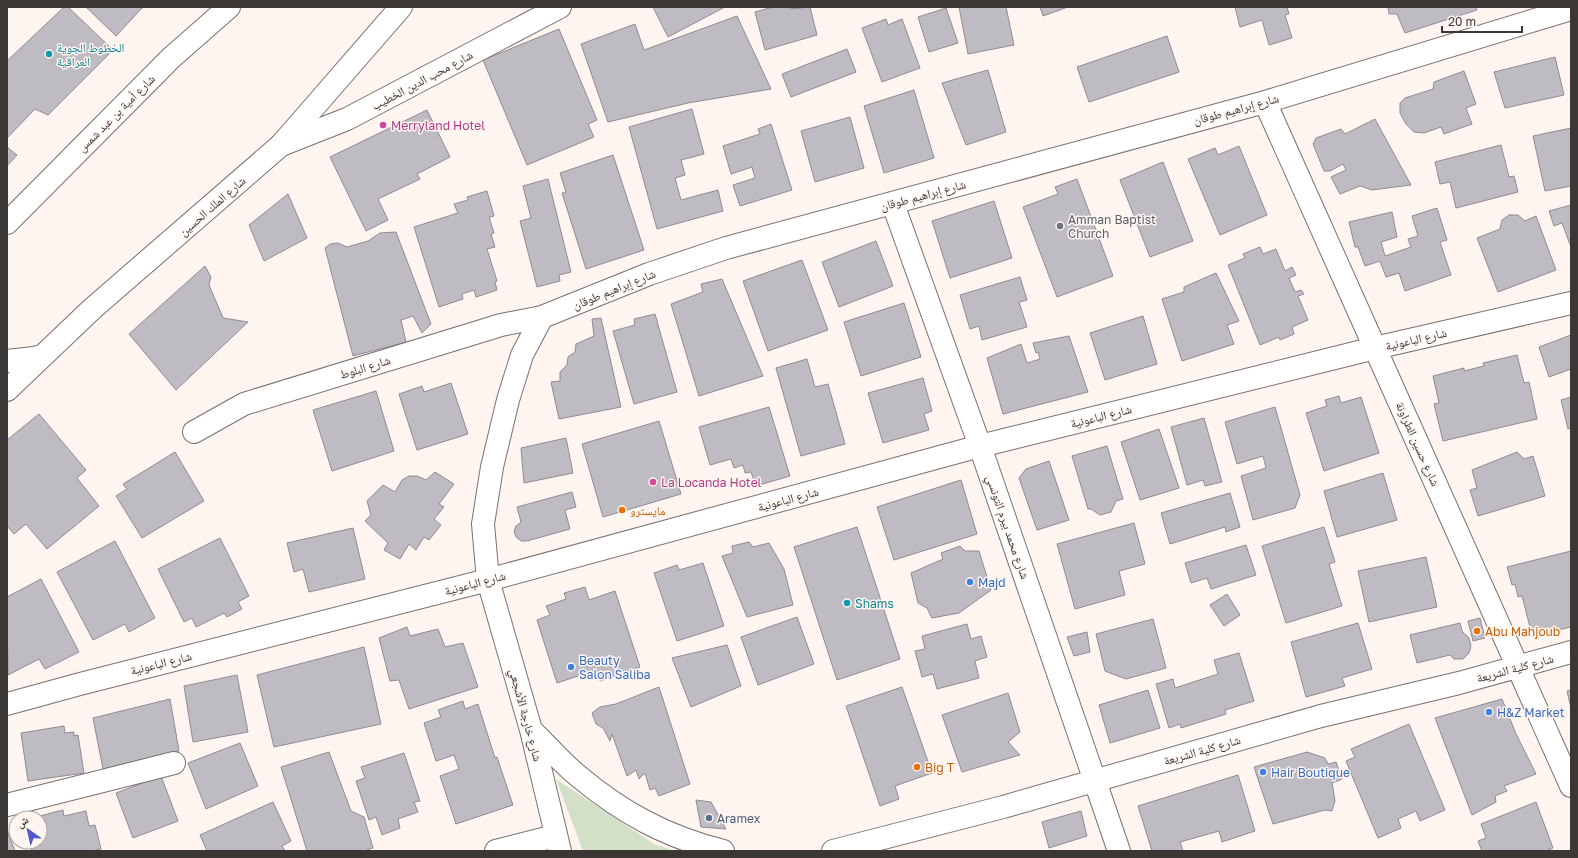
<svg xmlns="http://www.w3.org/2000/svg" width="1578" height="858" font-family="'Golos Text','Noto Naskh Arabic',sans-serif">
  <rect width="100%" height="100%" fill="#fef5f0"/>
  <path fill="#d1e0c7" d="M556 779 654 844 675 851H583Z"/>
  <path fill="#bfbbc2" stroke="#8f8b93" d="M64 7H68L113 50 48 115 35 109 7 138V61Z
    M86 7H143L116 36Z
    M653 7H725L668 37Z
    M773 7H790V9L810 7 817 35 765 50 755 12Z
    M959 7H1006L1014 45 968 54Z
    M1040 7H1068L1043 16Z
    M1235 7H1287L1289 14 1285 15 1292 38 1269 45 1262 20 1240 27Z
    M1388 7H1476L1477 10 1405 33 1397 14H1389Z
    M946 8 958 43 929 52 918 17Z
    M737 16 771 89 688 103 608 122 581 44 635 24 644 50Z
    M886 19 888 25 902 19 920 68 882 82 862 28Z
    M559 29 597 120 588 124 594 137 527 165 483 60Z
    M1167 36 1179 72 1089 102 1077 67Z
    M847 49 856 72 791 97 782 74Z
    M1555 57 1564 95 1505 108 1494 72Z
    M988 70 1006 132 966 145 942 83Z
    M1464 71 1476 104 1466 108 1472 124 1444 134 1441 127 1424 133 1414 132 1406 124 1400 113V103L1405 98 1433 89 1434 82Z
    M914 90 934 158 884 173 864 106Z
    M692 109 704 154 681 160 685 175 675 178 681 200 718 190 723 211 657 229 629 127Z
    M427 110 450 157 417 174 420 179 378 199 388 220 366 231 330 157Z
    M850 117 864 168 815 182 801 131Z
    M1375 119 1411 185 1372 190 1360 186 1340 194 1331 177 1346 170 1343 164 1330 171H1324L1313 144 1316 138 1341 129 1345 134Z
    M771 124 792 190 740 206 733 185 755 178 752 167 731 174 723 146 760 134 758 129Z
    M1571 128V186L1545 191 1533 136Z
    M1501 145 1509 177 1514 176 1518 192 1456 208 1450 182 1440 184 1435 162Z
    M1239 146 1267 215 1220 235 1188 159 1215 148 1218 155Z
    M7 147 17 155 7 166Z
    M613 155 644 250 586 269 562 193 566 192 560 173Z
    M1163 162 1193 241 1150 257 1120 180Z
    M548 179 571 272 559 275 560 281 537 287 520 221 531 218 523 186Z
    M1077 179 1113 276 1057 297 1023 207 1058 194 1055 187Z
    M487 191 494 216 489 217 494 233 491 234 495 247 487 249 497 281 495 282 497 290 476 297 474 290 462 294 463 299 439 307 414 227 458 213 454 204 468 200 467 197Z
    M288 194 307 238 264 261 249 225Z
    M994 201 1012 258 950 278 932 221Z
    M1571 205V247L1562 223 1554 226 1549 211Z
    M1437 208 1447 240 1440 242 1451 275 1405 291 1399 273 1386 277 1380 261 1365 266 1358 247H1355L1349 222 1392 212 1397 237 1381 242 1385 256 1411 247 1408 239 1418 236 1412 216Z
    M1509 215H1518L1525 221 1536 216 1556 270 1498 292 1477 238 1500 229 1502 220Z
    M396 232 431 324 422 333 413 316 401 320 406 342 353 356 325 248 330 244 338 243 347 247 368 241 380 233Z
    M876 241 893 286 839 307 822 262Z
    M1260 247 1263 254 1276 249 1285 271 1292 267 1296 275 1289 278 1295 292 1301 290 1304 294 1298 296 1308 320 1292 327 1294 334 1280 340 1279 337 1260 345 1228 265 1245 258 1243 254Z
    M802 260 828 330 768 351 743 281Z
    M205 266 211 277 209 285 223 318 248 322 176 390 129 334Z
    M1216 273 1239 321 1227 325 1234 344 1182 361 1162 299 1184 292V287Z
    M1020 277 1027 300 1019 302 1027 327 982 340 979 326 970 329 960 295Z
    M722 279 763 376 699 396 671 304 703 292 701 284Z
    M904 303 921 357 861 376 844 322Z
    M655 314 677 392 634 404 613 331 635 325 634 319Z
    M1143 316 1157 364 1105 380 1090 333Z
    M601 318 621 407 559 419 551 382 560 381V372L567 365 568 357 575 352 576 344 594 336 592 319Z
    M1571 335V369L1549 377 1539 347Z
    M1069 336 1088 392 1003 414 987 358 1021 344 1027 363 1040 359 1038 352 1036 353 1033 343Z
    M1517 355 1524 383 1529 382 1537 419 1443 441 1434 404 1439 403 1433 376 1464 368V371L1484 366 1483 363Z
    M807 359 815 387 828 384 845 444 801 456 776 368Z
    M923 378 932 411 924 414 929 430 883 443 868 393Z
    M451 383 468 434 417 450 399 394 422 386 424 392Z
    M376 391 394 451 332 471 313 410Z
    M1339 396 1341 403 1361 397 1379 453 1324 471 1306 413 1327 406 1325 400Z
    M1571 397V428L1568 429 1561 400Z
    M769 407 790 476 756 486 751 472 745 473 743 465 734 468 731 459 710 465 699 427Z
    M1275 407 1300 495 1295 508 1253 520 1241 476 1266 468 1263 456 1237 464 1225 422Z
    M39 414 86 470 77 478 99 506 47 549 26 524 14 534 7 526V440Z
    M1204 418 1222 482 1205 486 1203 480 1187 485 1171 427Z
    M659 421 681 494 603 517 582 444Z
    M1159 429 1179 488 1140 500 1121 442Z
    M566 438 573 473 524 483 521 448Z
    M1107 446 1123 499 1116 501 1111 512 1100 515 1091 509H1088L1072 456Z
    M175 452 204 501 142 538 116 496 127 489 123 484Z
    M1517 452 1524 459 1533 456 1545 496 1478 516 1470 490 1477 488 1472 470Z
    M1049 461 1069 520 1037 530 1019 478 1026 469Z
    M435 472 454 484 439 504 444 507 434 519 441 525 429 540 424 537 416 550 409 544 400 559 384 550 388 543 365 521 371 515 367 501 383 485 395 492 402 480 409 476H417L426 480Z
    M1383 473 1397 520 1337 537 1324 491Z
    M961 480 977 534 894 560 877 507Z
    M572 492 576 507 565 510 570 529 527 541H521L516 537 514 531 516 526 521 522 517 507Z
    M1230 493 1240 527 1226 532 1225 527 1170 544 1161 513Z
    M1134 523 1145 564 1119 571 1125 595 1075 609 1057 544Z
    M857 527 900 659 837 680 794 547Z
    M1324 527 1335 562 1329 564 1342 606 1286 623 1262 546Z
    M353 528 365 579 309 592 303 569 294 572 287 543Z
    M220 538 249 596 238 602 242 609 227 617 224 613 196 627 192 618 184 622 158 569Z
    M115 541 155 618 129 632 125 624 93 640 57 572Z
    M749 542 753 547 769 543 784 569 793 605 747 617 722 556 733 553 732 546Z
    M1246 545 1256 575 1211 589 1207 578 1191 583 1185 563Z
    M960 546 965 551H979L991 590 959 613 932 618 927 608 918 603 911 573 943 559 941 553Z
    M1571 551V627L1541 634 1530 627 1522 596 1518 597 1515 584 1512 585 1507 567Z
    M1426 557 1437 607 1369 622 1358 571Z
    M703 563 724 626 677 641 654 573 677 565 679 570Z
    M41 579 79 652 45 669 39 659 8 675 7 597Z
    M585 587 589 600 615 591 640 667 600 681 596 670 557 683 537 620 550 615 546 606 566 599 564 593Z
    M1227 594 1240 615 1224 626 1210 605Z
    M797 617 814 664 758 685 741 637Z
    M1480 618 1485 638 1473 641 1468 621Z
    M1153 619 1166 668 1126 679 1105 671 1096 634Z
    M1358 623 1372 669 1342 678 1345 686 1306 697 1291 642Z
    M1460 623 1462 631 1469 638 1471 646 1469 653 1463 659H1454L1450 655 1417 663 1410 635Z
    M967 624 971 639 981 636 987 657 975 661 979 678 937 689 933 674 922 677 915 651 925 649 922 636Z
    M407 627 410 636 438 629 445 647 463 643 478 687 409 709 399 680 390 681 379 638Z
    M1087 632 1090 652 1074 656 1067 637Z
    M727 645 741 686 691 707 672 658Z
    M364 647 381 724 274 747 257 675Z
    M1239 653 1254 701 1225 710 1226 714 1181 728 1180 724 1169 728 1156 684 1173 679 1175 688 1218 674 1214 660Z
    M237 675 248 732 193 742 184 686Z
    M659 687 690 784 659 796 655 788 650 790 645 773 639 779 636 770 627 776 612 734 610 741 603 728 596 724 592 713 600 707 616 704Z
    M902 687 932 773 895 786 899 799 880 806 846 706Z
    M1148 690 1160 728 1110 743 1099 705Z
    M1571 690V708L1567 691Z
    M1008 693 1020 732 1008 742 1020 755 962 772 942 715Z
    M170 699 179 751 103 769 93 718Z
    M1502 699 1516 734 1536 774 1504 786 1507 791 1495 796 1496 802 1472 815 1435 718Z
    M463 701 465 709 478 704 495 758 497 757 513 805 456 824 440 776 459 769 454 755 436 761 424 723 441 717 438 710Z
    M1409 724 1445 810 1420 821 1416 811 1398 819 1401 828 1378 838 1346 761 1355 757 1351 749Z
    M64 726 65 733 74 732V736L78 735 84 773 28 781 21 733Z
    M240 743 258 786 206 809 188 763Z
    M329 752 351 811 364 817 373 848 364 851H307L281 767Z
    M1307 752 1325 758 1328 764 1336 762 1342 779 1332 783 1335 801 1332 811 1325 810 1273 824 1254 767Z
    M404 753 420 801 414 802 418 812 398 819 400 828 382 835 376 817 369 820 356 781 365 778 361 767Z
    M1238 775 1255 831 1222 842 1219 831 1180 842 1183 851H1152L1138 806Z
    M161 776 178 821 133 838 116 793Z
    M696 800 711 802 726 829 701 827Z
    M273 802 291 841 282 846 285 851H207L200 835Z
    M1536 802 1553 848 1546 851H1482L1478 841 1486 838 1481 824Z
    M63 810 64 816 86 811 89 826 95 825 101 849 91 851H32L29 842H40V818H32Z
    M1081 811 1087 836 1049 848 1042 822Z
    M7 829V830L15 851H7Z"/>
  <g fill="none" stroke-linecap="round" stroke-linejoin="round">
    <defs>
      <path id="minor" d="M1265 102 1375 348
        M281 145 347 119 560 7
        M893 204 980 446 1119 851
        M194 432 244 404 501 325 542 317
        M488 580 483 524 492 467 508 400 522 355 542 317 649 274 726 248 1265 102 1571 9
        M7 805 174 763
        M496 851 555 836"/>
      <path id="tertiary" d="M1375 348 1571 786
        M488 580 531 730 560 851
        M7 704 80 684 488 580 980 446 1375 348 1571 303
        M531 730C547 745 561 762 577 775 622 813 667 837 723 851
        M833 851 1003 807 1321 716 1459 683 1571 652"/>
      <path id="secondary" d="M7 223 171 58 229 7
        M7 361 34 358 42 356
        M7 390 92 309 281 145 401 7"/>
    </defs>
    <use href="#minor" stroke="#78716c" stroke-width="24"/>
    <use href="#tertiary" stroke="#78716c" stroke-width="24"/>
    <use href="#secondary" stroke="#78716c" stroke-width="24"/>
    <use href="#minor" stroke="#fff" stroke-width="22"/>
    <use href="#tertiary" stroke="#fff" stroke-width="22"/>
    <use href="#secondary" stroke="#fff" stroke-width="22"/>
  </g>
  <g fill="#0f9aa8" stroke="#fef5f0" stroke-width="1.5">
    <circle cx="49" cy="54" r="4"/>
    <circle cx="847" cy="603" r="4"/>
  </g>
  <g fill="#d1479c" stroke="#fef5f0" stroke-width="1.5">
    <circle cx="383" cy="125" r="4"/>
    <circle cx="653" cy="482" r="4"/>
  </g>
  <circle fill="#6b7280" stroke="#fef5f0" stroke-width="1.5" cx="1060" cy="226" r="4"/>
  <g fill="#e8710a" stroke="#fef5f0" stroke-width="1.5">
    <circle cx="622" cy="510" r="4"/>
    <circle cx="1477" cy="631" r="4"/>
    <circle cx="917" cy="767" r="4"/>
  </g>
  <g fill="#3f7fe0" stroke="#fef5f0" stroke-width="1.5">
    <circle cx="970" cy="582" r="4"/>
    <circle cx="571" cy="667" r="4"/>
    <circle cx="1489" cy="712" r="4"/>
    <circle cx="1263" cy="772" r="4"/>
  </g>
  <circle fill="#5c6f8a" stroke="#fef5f0" stroke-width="1.5" cx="709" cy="818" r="4"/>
  <g text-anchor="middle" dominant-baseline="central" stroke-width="3" stroke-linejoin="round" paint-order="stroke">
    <g font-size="12" fill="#0d838f" stroke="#fef5f0" text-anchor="start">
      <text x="57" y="47">الخطوط الجوية<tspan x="57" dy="14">العراقية</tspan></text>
      <text x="855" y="603">Shams</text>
    </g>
    <g font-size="12" fill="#3a3735" stroke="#fef5f0">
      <text transform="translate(422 80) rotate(-28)">شارع محب الدين الخطيب</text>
      <text transform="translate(1236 109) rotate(-15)">شارع إبراهيم طوقان</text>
      <text transform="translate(116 113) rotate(-45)">شارع أمية بن عبد شمس</text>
      <text transform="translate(923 195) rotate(-15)">شارع إبراهيم طوقان</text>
      <text transform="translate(212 206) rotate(-41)">شارع الملك الحسين</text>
      <text transform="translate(614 289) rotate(-22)">شارع إبراهيم طوقان</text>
      <text transform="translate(1416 339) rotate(-13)">شارع الباعونية</text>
      <text transform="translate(365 367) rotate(-17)">شارع البلوط</text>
      <text transform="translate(1101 416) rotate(-14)">شارع الباعونية</text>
      <text transform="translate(1418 444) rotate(66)">شارع حسين الطراونة</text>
      <text transform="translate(788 499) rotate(-15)">شارع الباعونية</text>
      <text transform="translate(1008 527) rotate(71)">شارع محمد بيرم التونسي</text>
      <text transform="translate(475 583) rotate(-15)">شارع الباعونية</text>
      <text transform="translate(161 663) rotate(-14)">شارع الباعونية</text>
      <text transform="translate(1515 668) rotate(-15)">شارع كلية الشريعة</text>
      <text transform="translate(526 715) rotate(75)">شارع خارجة الأشجعي</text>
      <text transform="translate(1202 750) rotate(-16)">شارع كلية الشريعة</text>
    </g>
    <g font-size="12" fill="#b23c85" stroke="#fef5f0" text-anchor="start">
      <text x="391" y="125">Merryland Hotel</text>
      <text x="661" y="482">La Locanda Hotel</text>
    </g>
    <g font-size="12" fill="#5b616d" stroke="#fef5f0" text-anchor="start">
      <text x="1068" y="219">Amman Baptist<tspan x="1068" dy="14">Church</tspan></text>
    </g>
    <g font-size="12" fill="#c56008" stroke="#fef5f0" text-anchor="start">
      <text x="630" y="510">مايسترو</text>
      <text x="1485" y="631">Abu Mahjoub</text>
      <text x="925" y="767">Big T</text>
    </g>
    <g font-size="12" fill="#366cbe" stroke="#fef5f0" text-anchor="start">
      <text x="978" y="582">Majd</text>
      <text x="579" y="660">Beauty<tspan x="579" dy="14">Salon Saliba</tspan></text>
      <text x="1497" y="712">H&amp;Z Market</text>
      <text x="1271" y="772">Hair Boutique</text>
    </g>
    <g font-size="12" fill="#4e5e75" stroke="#fef5f0" text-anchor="start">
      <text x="717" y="818">Aramex</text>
    </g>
  </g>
  <rect width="1578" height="858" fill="none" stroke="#3a3735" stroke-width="16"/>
  <g transform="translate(28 830) rotate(326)"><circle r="19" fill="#fef5f0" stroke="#b0a9a5"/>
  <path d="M0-3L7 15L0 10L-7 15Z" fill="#5358cf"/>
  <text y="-6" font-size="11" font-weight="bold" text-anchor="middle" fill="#3a3735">ش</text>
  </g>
  <path d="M1442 26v6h80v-6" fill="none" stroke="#3a3735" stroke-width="2"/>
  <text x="1448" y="26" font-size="12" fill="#3a3735" stroke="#fef5f0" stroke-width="3" paint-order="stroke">20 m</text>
</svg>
